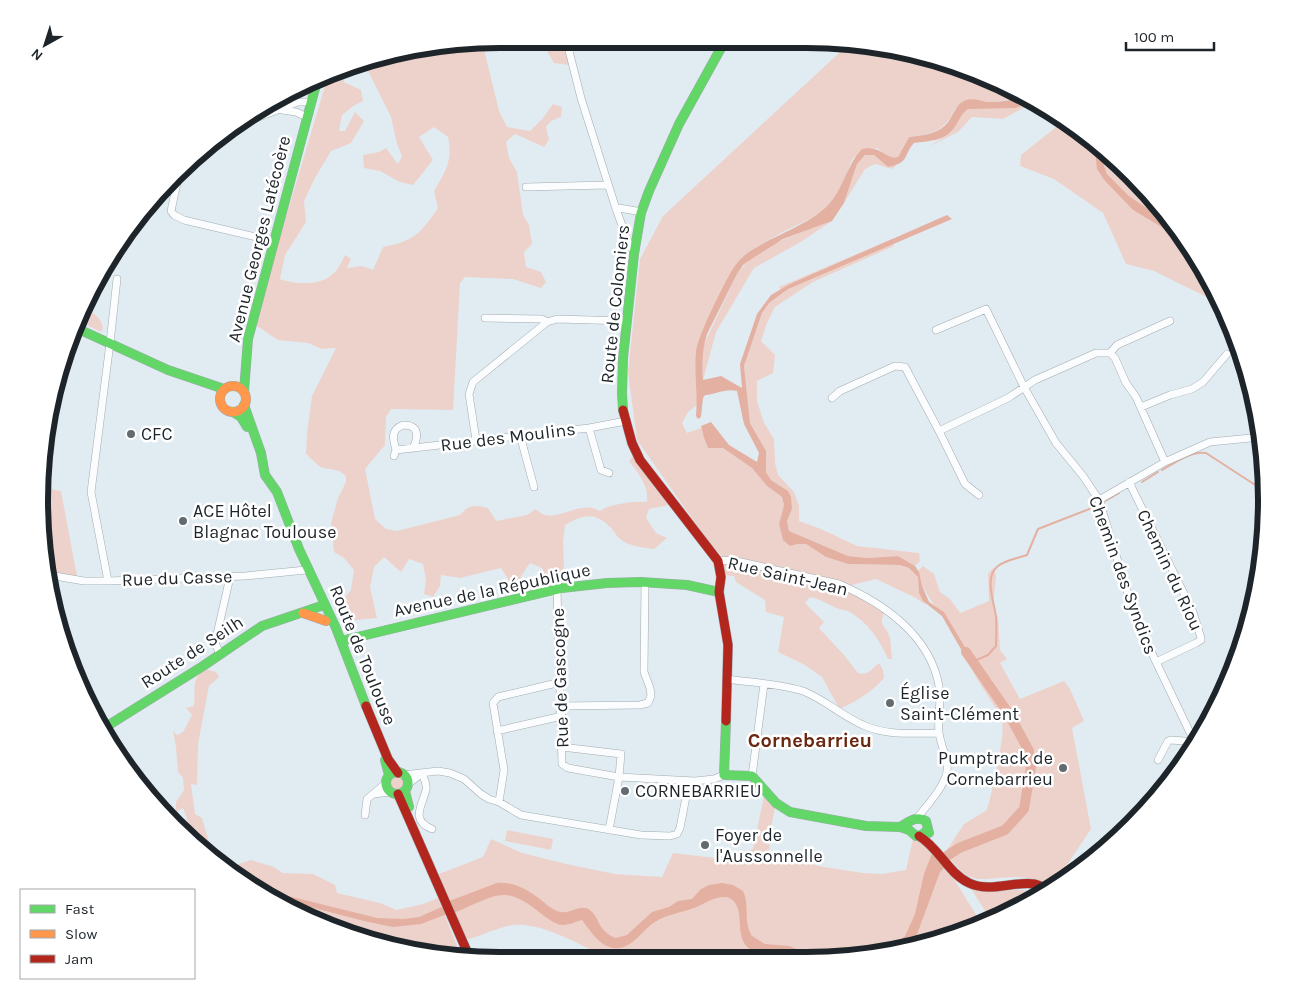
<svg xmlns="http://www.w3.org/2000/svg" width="1306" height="999" font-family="Karla,sans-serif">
  <rect width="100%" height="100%" fill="#e1ecf2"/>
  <path fill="#edd2cb" d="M540 39H560L565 48 569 65 554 63Z
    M482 41 499 111 507 127 530 131 543 118 553 104 562 107 561 117 551 121 546 127 549 140 544 147 515 134 506 142 509 158 517 172 523 215 529 225 532 244 524 252 526 267 541 272 546 282 541 288 513 279 465 277 460 283 453 410 391 409 386 417 385 445 365 469 375 519 386 529 397 531 460 515C469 504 475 505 488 508L496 521 527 515 535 509C538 511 542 514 545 515 563 519 580 500 600 511 609 504 635 501 647 502 649 485 638 473 629 461L634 455 636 461 669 505 649 509 646 518 656 533 667 538 654 549C644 548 629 546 620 539 616 536 614 530 610 527 594 511 582 515 565 525L563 541 564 567 552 585 539 588 545 575 542 568 530 563 521 576 519 592 510 593 508 579 501 568 460 578 441 575 440 586 433 597 424 594 426 579 423 564 409 559 401 572 384 557 374 567 370 587 377 618 355 620 343 616 339 605 351 590 354 570 344 558 334 552 331 523 338 498 346 482V476L339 471 320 467 306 454 307 433 312 396 336 348 322 349 308 343 278 340 254 324 328 76 342 70 344 82 361 90 363 101 353 106 342 115 339 131H345L355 112 364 121 351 143 331 151 315 178 304 201 306 222 285 255 280 279C296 285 321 286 334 273 339 268 342 261 345 255L351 259 347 268 362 266 373 270 383 247C414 241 420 234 438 208L434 191C446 171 453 160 448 137L434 127 419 137 433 160 413 185 400 182 380 171 364 168 363 155 379 152 386 148 398 164 402 156 397 144 391 117 363 61 380 55Z
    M851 42 926 55 1011 86 1025 95 1019 99 987 102 955 109C944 132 933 134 909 137L898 157H889L877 148 853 158C847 171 843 186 835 197 823 216 800 223 781 233 768 240 754 248 742 257L696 353 697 405 688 412 682 423 687 433 701 428 704 438 708 448H723L752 468 767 486 782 497 784 505 779 524 790 546 798 544H806L826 557 848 564 900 565 909 568 918 577 919 593 926 605 916 598 876 579 852 585 849 591 884 613C878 627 887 626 890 638 891 645 891 652 892 659H888C880 640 868 623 850 612 846 610 842 610 839 609 828 605 821 599 810 597L805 603 824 622 819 628 844 655 858 673 863 674 869 672 879 663 883 670 884 678C872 692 858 700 842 708H839L822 677 805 665 778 652 784 617 766 612 765 600 736 582 734 576 725 575 722 564 725 562C721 553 714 549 708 541L637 440 628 372 640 259 663 216Z
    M1033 100 1035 102 1003 119 972 117 958 132 926 148 951 133 962 114 968 109 1023 106Z
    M1065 120 1087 134 1094 142 1095 155 1105 181 1133 210 1163 228 1195 261 1200 262 1223 305 1154 271 1126 264 1103 213 1054 179 1020 166 1021 155Z
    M1102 151 1190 244 1191 246 1161 218 1129 196 1107 174 1104 166Z
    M865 155H874L888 167 897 165 892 169 875 164 865 169 844 203 857 164Z
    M832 221 799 243 754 268 716 332 703 380 702 358 704 344 737 274C758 244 799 234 832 221Z
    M892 239 894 246 813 282 775 307 767 323 761 341 775 355 773 373 757 381V401L764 423 774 439 775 463 778 475 794 492 799 506V521L821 529 857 546 919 553 920 561 915 566 898 556 868 558 848 556 789 531 787 521 792 509 788 491 771 480 766 472V451L750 423 744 366 762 313 769 303 781 293 779 287Z
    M84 309C94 313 101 317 103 328L101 332 79 321Z
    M40 487 61 491 77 576H69L54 572 40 492Z
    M923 566 934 574 940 592 950 599 960 613 989 601 988 574 994 567 996 576 993 607 998 617 1000 650 1007 659 1000 663 1020 699 1064 681 1070 689 1084 721 1072 728 1091 829 1054 884C1041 882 1029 877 1016 877 975 878 973 888 945 853L964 824 987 810C991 796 1006 733 1002 722 995 702 978 685 970 665L974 662 944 612 934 605 922 586 918 571Z
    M205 669 216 672 219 677 209 686 198 744 197 785 191 784 195 814 202 818 209 842 218 862 205 851 197 832V844L188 837 187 819 183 808 176 812V802L184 790 183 778 178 772 176 747 173 731 177 735 183 732 192 715 186 708 194 706C196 689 190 681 205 669Z
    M390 784a7 7 0 1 1 14 0a7 7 0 1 1-14 0Z
    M764 796 775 808 771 827 769 854 824 867 863 873 882 874 906 870 913 839 923 841 951 874 981 923 955 936 866 956H603C580 944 540 922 513 925 499 927 483 935 469 939L463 936 439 874 483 857 491 839 522 853 566 864 615 874 662 877 673 853 723 859 753 849Z
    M507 830 553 839 551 850 505 841Z
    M251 860 274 867 283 873 313 874 335 885 337 893 380 903 396 910 423 904 438 898 461 956H445L430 951 419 952 351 936 244 883 234 875 240 874 236 865Z
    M972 890C995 895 1018 885 1040 894L990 919Z"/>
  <path fill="#e4b0a1" d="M1025 95 1033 100 1016 108 968 109C961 114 959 121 954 128 946 141 928 141 914 143 903 155 910 163 888 167L874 155H865L857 164 844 203 832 221 783 239 753 258 743 265 737 274 707 334C702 349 702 364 703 380L721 376 742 388 740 364 757 314 771 295 790 284 947 215 952 219 788 289 769 303 762 313 744 366 750 423 766 451V472L771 480 788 491 791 497 792 509 787 521 789 531 848 556 868 558 898 556 915 566 919 572 922 586 929 602 944 612 974 662 970 665 942 616 923 601 919 593 918 577 909 568 900 565 848 564 826 557 806 544H798L790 546 783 540 779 524 784 505 782 497 767 486 752 468 723 448H708L704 438 701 426 711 422 729 445 757 462 759 453 744 424 737 391C726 388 717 394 705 395L703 398 701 417 698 419 696 416C698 395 694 373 696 352 697 337 723 286 731 272 736 263 743 255 752 250 775 235 803 227 824 209 843 193 845 167 862 149 882 145 885 160 898 157L909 137C924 135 942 134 950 119 954 113 957 104 964 101 971 97 980 101 987 102 998 102 1015 101 1025 95Z
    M1094 142 1102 151 1104 166 1107 174 1129 196 1161 218 1191 246 1200 262 1195 261 1163 228 1133 210 1105 181 1097 169Z
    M933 851 946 866 940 872 916 937 908 947 866 956H833L854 947 877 948 893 945 905 936 915 914 924 874Z
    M497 883C512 881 528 890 540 899 546 904 552 910 560 912 570 914 581 903 590 910 601 919 596 929 615 938L627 935 652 912 669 907 678 901 692 899 701 889 709 885 722 883 733 885 743 891C750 905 743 922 752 936L765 944 789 946 815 956C803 956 791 955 779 954 772 954 763 955 756 952 728 942 751 906 727 897 713 896 704 905 691 909 679 913 666 915 655 922 642 930 631 951 613 948 598 945 590 930 582 920 576 921 570 925 563 925 549 926 528 896 505 895 487 895 469 908 453 913L449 901Z
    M252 887 377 918 403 919 419 917 444 906 447 914 421 924 393 927 364 921 272 897Z"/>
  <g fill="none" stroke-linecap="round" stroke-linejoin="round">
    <path stroke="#e4b0a1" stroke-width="2" d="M1162 470C1175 463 1191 451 1206 453L1266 492
      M1142 482 1158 472
      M1102 503 1119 493
      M972 662 988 655 996 646C996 637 997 627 996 618 995 603 983 578 998 566 1006 560 1018 558 1027 555L1038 529 1097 506"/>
    <path stroke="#e4b0a1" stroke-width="10" d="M936 863 959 848 1005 830 1024 809 1031 767 1029 751 1009 714 966 652"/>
    <defs>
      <path id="street" d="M566 39 581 98 616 209
        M282 110 296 112 307 117
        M236 126 298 102H311
        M180 169 171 211 174 215 184 220 273 241
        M526 187 607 185
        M635 250 630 247 616 209 619 208 642 212
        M485 318 542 319 547 322
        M936 330 986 309 1024 387 1056 443 1083 476 1099 500 1129 597 1146 641 1194 741
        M1110 353 1117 345 1170 321
        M832 398 840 391 895 366 905 367 939 431
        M1141 407 1170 395 1192 389 1203 382 1227 354
        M589 428 601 470 609 473
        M520 435 534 487
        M476 440 469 394 473 382 547 322 557 319 627 321
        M396 450C393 439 390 430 403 425 419 425 419 436 413 448
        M394 456 396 450 589 428 626 421
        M1129 482 1193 612 1201 638V640L1196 643 1156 662
        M979 495 965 484 939 431 1008 398 1035 380 1096 353H1110L1115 358 1126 383 1136 397 1165 462
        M1099 500 1165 462 1210 442 1261 437
        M718 561 732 560 839 584C883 603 930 635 939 686 942 702 937 717 939 732 940 743 946 754 947 765 950 781 928 804 918 817
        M49 575 84 581H108L245 576 306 570
        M108 581 91 492 110 343 117 279
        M557 589 562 764 568 768 619 777 695 781 714 779 724 775
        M220 654 215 643 230 577
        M727 679C753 683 778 683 803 691 824 699 842 716 863 725 886 736 914 733 939 733
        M561 706 640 705 648 703 651 696 650 688 644 672 645 582
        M497 731 562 716
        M562 747 621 754 619 777 609 830
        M1158 760 1168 741 1171 740 1197 742
        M422 774C424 778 427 785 426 790 422 806 410 820 432 829
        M403 775 438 771 450 773 464 779 481 794 489 799 499 802 521 815 641 835 670 836 677 834 680 828 689 781
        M752 776 764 684
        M408 784 421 774
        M374 794 390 792
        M499 802 504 770 493 703 498 697 561 682
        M365 815 367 799 385 784"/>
      <path id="fast" d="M76 328 168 370 224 389
        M244 391 248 339 317 81
        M244 405 261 453 265 475 277 492 299 549 336 628 366 706
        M623 410 622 393 623 358 634 254 641 213 649 191 679 124 726 39
        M233 412 241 417 247 427
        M341 641 562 588 607 583 641 582 687 585 719 592
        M726 721 724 775 752 776 776 803 790 812 866 826 900 827 909 830 916 836 922 835 927 830
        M104 728 203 666 262 626 321 606
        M385 760 389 775
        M386 783a11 11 0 1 1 22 0a11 11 0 1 1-22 0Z
        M405 791 409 807
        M900 827C909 822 916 815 926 821L929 833"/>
      <path id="slow" d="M220 399a13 13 0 1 1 26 0a13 13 0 1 1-26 0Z
        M303 613 326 621"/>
      <path id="jam" d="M623 410 632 443 640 460 718 561 721 577 719 592 728 645 726 721
        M366 706 388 759 398 773
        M398 794 469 956
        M919 836C939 848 948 873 969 883 990 893 1013 881 1034 884 1039 885 1044 888 1049 889"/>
    </defs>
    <use href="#street" stroke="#a2abb0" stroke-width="8"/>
    <use href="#fast" stroke="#a2abb0" stroke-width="10"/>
    <use href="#slow" stroke="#a2abb0" stroke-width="10"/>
    <use href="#jam" stroke="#a2abb0" stroke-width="10"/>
    <use href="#street" stroke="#fafcfd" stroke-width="7"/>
    <use href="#fast" stroke="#63d668" stroke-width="9"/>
    <use href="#slow" stroke="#ff974d" stroke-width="9"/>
    <use href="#jam" stroke="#b3261e" stroke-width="9"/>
  </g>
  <g fill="#626b70" stroke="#fff" stroke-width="2">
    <circle cx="131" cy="434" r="5"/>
    <circle cx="183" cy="521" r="5"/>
    <circle cx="890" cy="703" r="5"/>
    <circle cx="1063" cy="768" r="5"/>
    <circle cx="625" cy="791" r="5"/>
    <circle cx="705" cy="845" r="5"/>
  </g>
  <g text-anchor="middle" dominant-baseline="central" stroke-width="5" stroke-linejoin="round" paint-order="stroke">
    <g font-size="18" fill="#1d252a" stroke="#fff">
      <text transform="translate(259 239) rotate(-76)">Avenue Georges Latécoère</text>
      <text transform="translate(615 304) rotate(-84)">Route de Colomiers</text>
      <text transform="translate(508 437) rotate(-7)">Rue des Moulins</text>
      <text transform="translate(1170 570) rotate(65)">Chemin du Riou</text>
      <text transform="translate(1123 575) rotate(70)">Chemin des Syndics</text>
      <text transform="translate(788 576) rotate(13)">Rue Saint-Jean</text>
      <text transform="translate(177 578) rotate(-2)">Rue du Casse</text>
      <text transform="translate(492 590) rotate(-12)">Avenue de la République</text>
      <text transform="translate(192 652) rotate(-33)">Route de Seilh</text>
      <text transform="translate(363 655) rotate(68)">Route de Toulouse</text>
      <text transform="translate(560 678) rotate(-92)">Rue de Gascogne</text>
    </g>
    <g font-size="18" fill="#1d252a" stroke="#fff" text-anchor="start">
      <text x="141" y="434">CFC</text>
      <text x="193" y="511">ACE Hôtel<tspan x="193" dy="21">Blagnac Toulouse</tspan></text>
      <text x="900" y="693">Église<tspan x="900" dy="21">Saint-Clément</tspan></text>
      <text x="1053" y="758" text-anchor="end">Pumptrack de<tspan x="1053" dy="21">Cornebarrieu</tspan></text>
      <text x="635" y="791">CORNEBARRIEU</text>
      <text x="715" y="835">Foyer de<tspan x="715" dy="21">l'Aussonnelle</tspan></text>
    </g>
    <g font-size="20" font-weight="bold" fill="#6a2813" stroke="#fff">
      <text x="810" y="740">Cornebarrieu</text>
    </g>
  </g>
  <path d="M0 0H1306V999H0ZM500 48H806A452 452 0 0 1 1258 500V500A452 452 0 0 1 806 952H500A452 452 0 0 1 48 500V500A452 452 0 0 1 500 48Z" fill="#fff" fill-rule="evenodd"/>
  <path fill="none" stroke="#1d252a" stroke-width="6" d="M500 48H806A452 452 0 0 1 1258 500V500A452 452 0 0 1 806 952H500A452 452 0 0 1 48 500V500A452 452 0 0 1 500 48Z"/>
  <rect x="20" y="889" width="175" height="90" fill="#ffffff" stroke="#a5a8aa"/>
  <rect x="30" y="905" width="25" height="8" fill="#63d668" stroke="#a5a8aa"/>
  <text x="65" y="914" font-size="15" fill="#1d252a">Fast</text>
  <rect x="30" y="930" width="25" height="8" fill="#ff974d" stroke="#a5a8aa"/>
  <text x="65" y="939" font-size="15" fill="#1d252a">Slow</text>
  <rect x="30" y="955" width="25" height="8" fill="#b3261e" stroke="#a5a8aa"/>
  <text x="65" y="964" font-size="15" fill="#1d252a">Jam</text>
  <g transform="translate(45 45) rotate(219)" stroke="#ffffff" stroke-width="4" paint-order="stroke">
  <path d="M0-4L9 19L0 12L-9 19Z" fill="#1d252a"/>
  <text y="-8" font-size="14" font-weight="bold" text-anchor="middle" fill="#1d252a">N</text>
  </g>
  <path d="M1126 42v8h88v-8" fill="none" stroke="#1d252a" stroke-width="2.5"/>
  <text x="1134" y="42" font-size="15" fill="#1d252a" stroke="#ffffff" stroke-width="4" paint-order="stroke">100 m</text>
</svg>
